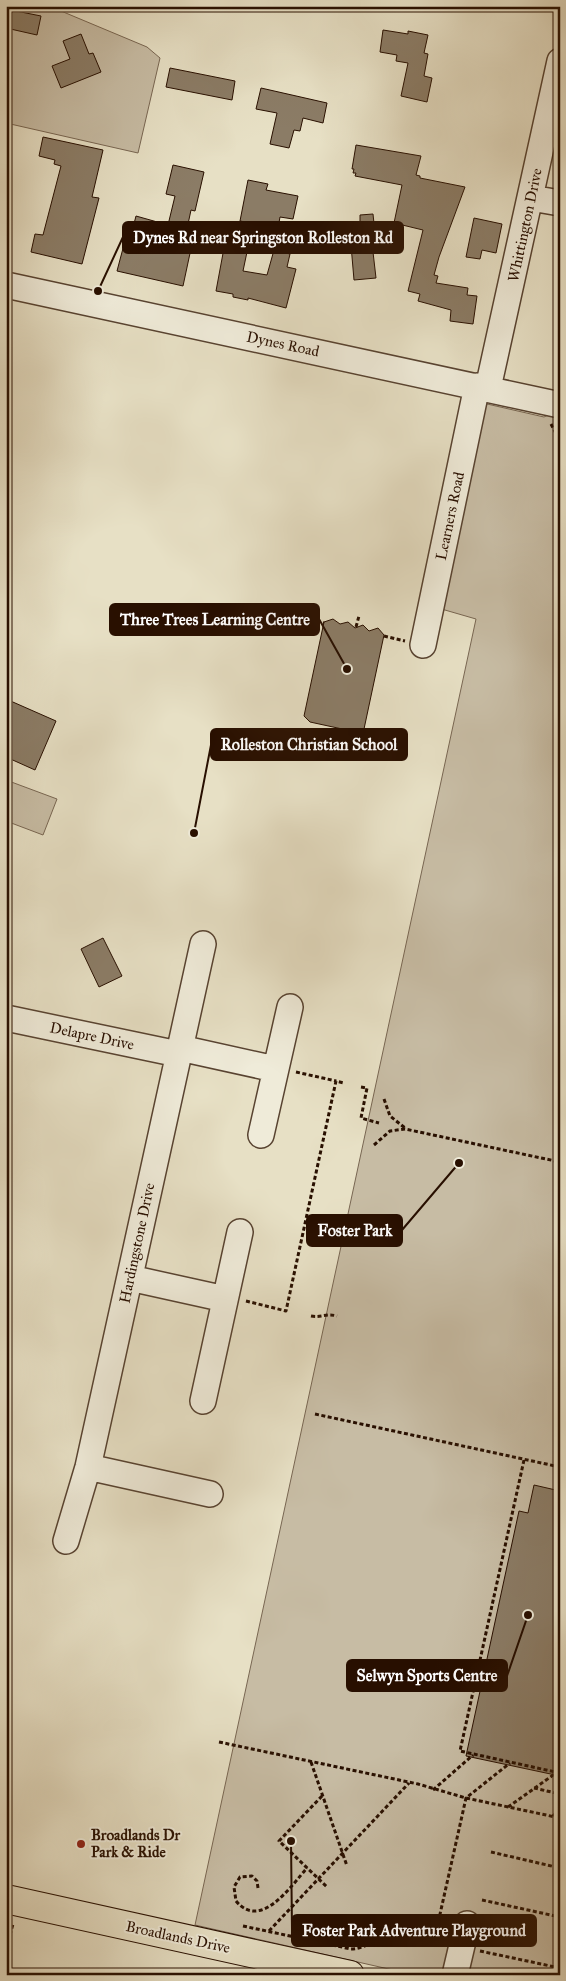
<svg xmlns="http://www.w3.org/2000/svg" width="566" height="1981" font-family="'IM FELL Great Primer',serif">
  <rect width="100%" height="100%" fill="#e7e0c5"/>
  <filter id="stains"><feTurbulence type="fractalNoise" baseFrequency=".004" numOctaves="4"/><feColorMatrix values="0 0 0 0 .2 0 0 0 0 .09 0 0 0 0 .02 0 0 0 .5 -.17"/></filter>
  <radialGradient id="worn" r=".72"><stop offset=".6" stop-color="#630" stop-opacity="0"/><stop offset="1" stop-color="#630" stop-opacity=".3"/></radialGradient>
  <path fill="#c7bca4" stroke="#786652" d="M6 6H59L61 11 147 47 160 58 138 153 6 123Z
    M487 404 544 417 548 415 560 416V1975H415L195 1925 476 619 438 608 480 416Z
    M6 780 57 799 43 835 6 821Z"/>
  <path fill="#8b7c66" stroke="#280f00" d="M6 9 41 16 37 35 6 28Z
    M383 30 408 34V31L428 35 424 53 428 54 424 76 432 78 427 102 401 96 408 63 396 61 397 55 380 52Z
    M81 34 89 54 93 53 101 72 61 88 52 66 70 59 63 41Z
    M170 68 235 81 232 100 166 87Z
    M261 88 327 103 323 123 303 118 300 131 294 130 289 148 270 144 277 113 256 109Z
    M43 137 103 150 92 197 99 198 82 264 31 252 35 234 43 235 61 166 54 164 55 160 39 156Z
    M356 145 421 156 416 175 420 176V178L465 187 439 257 434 275 438 276 436 283 468 288 467 295 477 296 473 324 450 321 451 310 418 301 420 294 408 291 423 230 394 223 402 185 355 176 356 173H353L354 169H352Z
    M173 165 204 172 195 211 191 210 184 243 192 244 183 286 117 271 126 237 130 239 136 216 168 225 175 196 166 194Z
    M248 180 268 184 266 190 298 196 293 219 280 217 278 228 240 221Z
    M373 214 377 252H373L376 278 354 280 351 245 331 247 329 225 360 222V215Z
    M474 218 502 224 496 253 482 250 480 259 466 257Z
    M224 248 247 252 243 271 267 275 274 250 290 254 287 267 296 269 286 308 248 298V300L233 297V294L216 291Z
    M333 619 340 624 348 622 355 628 363 625 369 631 378 628 384 635 364 729 356 732 310 722 304 716 324 622Z
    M6 699 56 721 35 770 6 757Z
    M103 938 122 976 99 987 81 949Z
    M534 1485 560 1491V1776L466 1756 519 1511 528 1513Z"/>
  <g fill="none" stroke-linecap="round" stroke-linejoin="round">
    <defs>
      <path id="minor" d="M531 198 560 203
        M6 285 560 405
        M488 388 560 61
        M423 645 477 386
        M6 1018 178 1054
        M180 1048 275 1069
        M261 1135 290 1007
        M130 1278 225 1299
        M203 1401 240 1232
        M88 1467 210 1494
        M66 1541 88 1467 203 944
        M455 1975 467 1924"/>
      <path id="major" d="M6 1899 350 1975"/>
    </defs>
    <use href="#minor" stroke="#584331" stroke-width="28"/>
    <use href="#major" stroke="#280f00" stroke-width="30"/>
    <path stroke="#280f00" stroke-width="3" stroke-dasharray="4 2.5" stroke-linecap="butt" d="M551 424 560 441
      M304 618 324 623
      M356 627 359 616
      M384 636 405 641
      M296 1072 336 1081
      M361 1087 367 1088 361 1118 379 1123
      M384 1099 390 1116 405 1128
      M374 1145 390 1131 405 1129 560 1162
      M246 1301 286 1311 336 1081 344 1083
      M311 1316C321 1318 326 1313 337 1316
      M315 1414 560 1467
      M524 1460 460 1751 560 1773
      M219 1742 418 1784 466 1798 560 1818
      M311 1762 347 1866
      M534 1788 560 1794
      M433 1790 473 1755
      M322 1796 279 1841 327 1887
      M508 1807 556 1773
      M553 1816 560 1809
      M491 1852 560 1868
      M258 1888 257 1881 252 1876 240 1877 234 1887 236 1901C261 1931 291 1886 307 1868
      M482 1900 560 1917
      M243 1926 351 1949C365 1949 375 1939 388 1934 403 1929 426 1939 442 1942
      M269 1931 409 1783
      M6 1940 10 1935 13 1924
      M434 1941 466 1798 510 1763
      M480 1951 560 1968"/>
    <use href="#minor" stroke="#efebd9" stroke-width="25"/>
    <use href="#major" stroke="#e7e0c5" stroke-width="28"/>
  </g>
  <circle fill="#8f2418" stroke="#efebd9" stroke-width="2" cx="81" cy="1844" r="5"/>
  <g text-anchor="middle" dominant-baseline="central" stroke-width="4" stroke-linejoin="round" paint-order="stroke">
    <g font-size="15" fill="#280f00" stroke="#efebd9">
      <text transform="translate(525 225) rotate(-78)">Whittington Drive</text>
      <text transform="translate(283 344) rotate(12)">Dynes Road</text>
      <text transform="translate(450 516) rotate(-78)">Learners Road</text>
      <text transform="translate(92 1036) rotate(12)">Delapre Drive</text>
      <text transform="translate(137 1243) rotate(-78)">Hardingstone Drive</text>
      <text transform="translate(178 1937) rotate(12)">Broadlands Drive</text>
    </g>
    <g font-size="15" font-weight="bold" fill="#280f00" stroke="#efebd9" text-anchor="start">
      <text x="91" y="1835">Broadlands Dr<tspan x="91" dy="17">Park &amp; Ride</tspan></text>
    </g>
  </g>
  <path fill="none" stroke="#280f00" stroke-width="2" d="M98 291L123 237M347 669L319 619M194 833L211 745M459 1163L402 1230M528 1615L507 1676M291 1841L292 1930"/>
  <g fill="#280f00" stroke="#efebd9" stroke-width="2">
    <circle cx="98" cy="291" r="5"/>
    <circle cx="347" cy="669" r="5"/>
    <circle cx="194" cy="833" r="5"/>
    <circle cx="459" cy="1163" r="5"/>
    <circle cx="528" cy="1615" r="5"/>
    <circle cx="291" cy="1841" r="5"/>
  </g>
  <g fill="#280f00" stroke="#280f00" stroke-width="2">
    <rect x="123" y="222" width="280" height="31" rx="5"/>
    <rect x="110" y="604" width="209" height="31" rx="5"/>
    <rect x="211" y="729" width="196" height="31" rx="5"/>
    <rect x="307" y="1215" width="95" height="31" rx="5"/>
    <rect x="347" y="1660" width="160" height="31" rx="5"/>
    <rect x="292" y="1915" width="244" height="31" rx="5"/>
  </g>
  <g font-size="16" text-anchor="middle" font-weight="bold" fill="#fff">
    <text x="263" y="243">Dynes Rd near Springston Rolleston Rd</text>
    <text x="215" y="625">Three Trees Learning Centre</text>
    <text x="309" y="750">Rolleston Christian School</text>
    <text x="355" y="1236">Foster Park</text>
    <text x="427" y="1681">Selwyn Sports Centre</text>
    <text x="414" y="1936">Foster Park Adventure Playground</text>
  </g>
  <rect width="566" height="1981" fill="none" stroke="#e7e0c5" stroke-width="25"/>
  <rect x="8" y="8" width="551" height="1966" fill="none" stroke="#280f00" stroke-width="2.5"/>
  <rect x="12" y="12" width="541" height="1956" fill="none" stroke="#280f00"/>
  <rect width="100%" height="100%" filter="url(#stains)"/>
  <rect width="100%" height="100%" fill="url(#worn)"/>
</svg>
